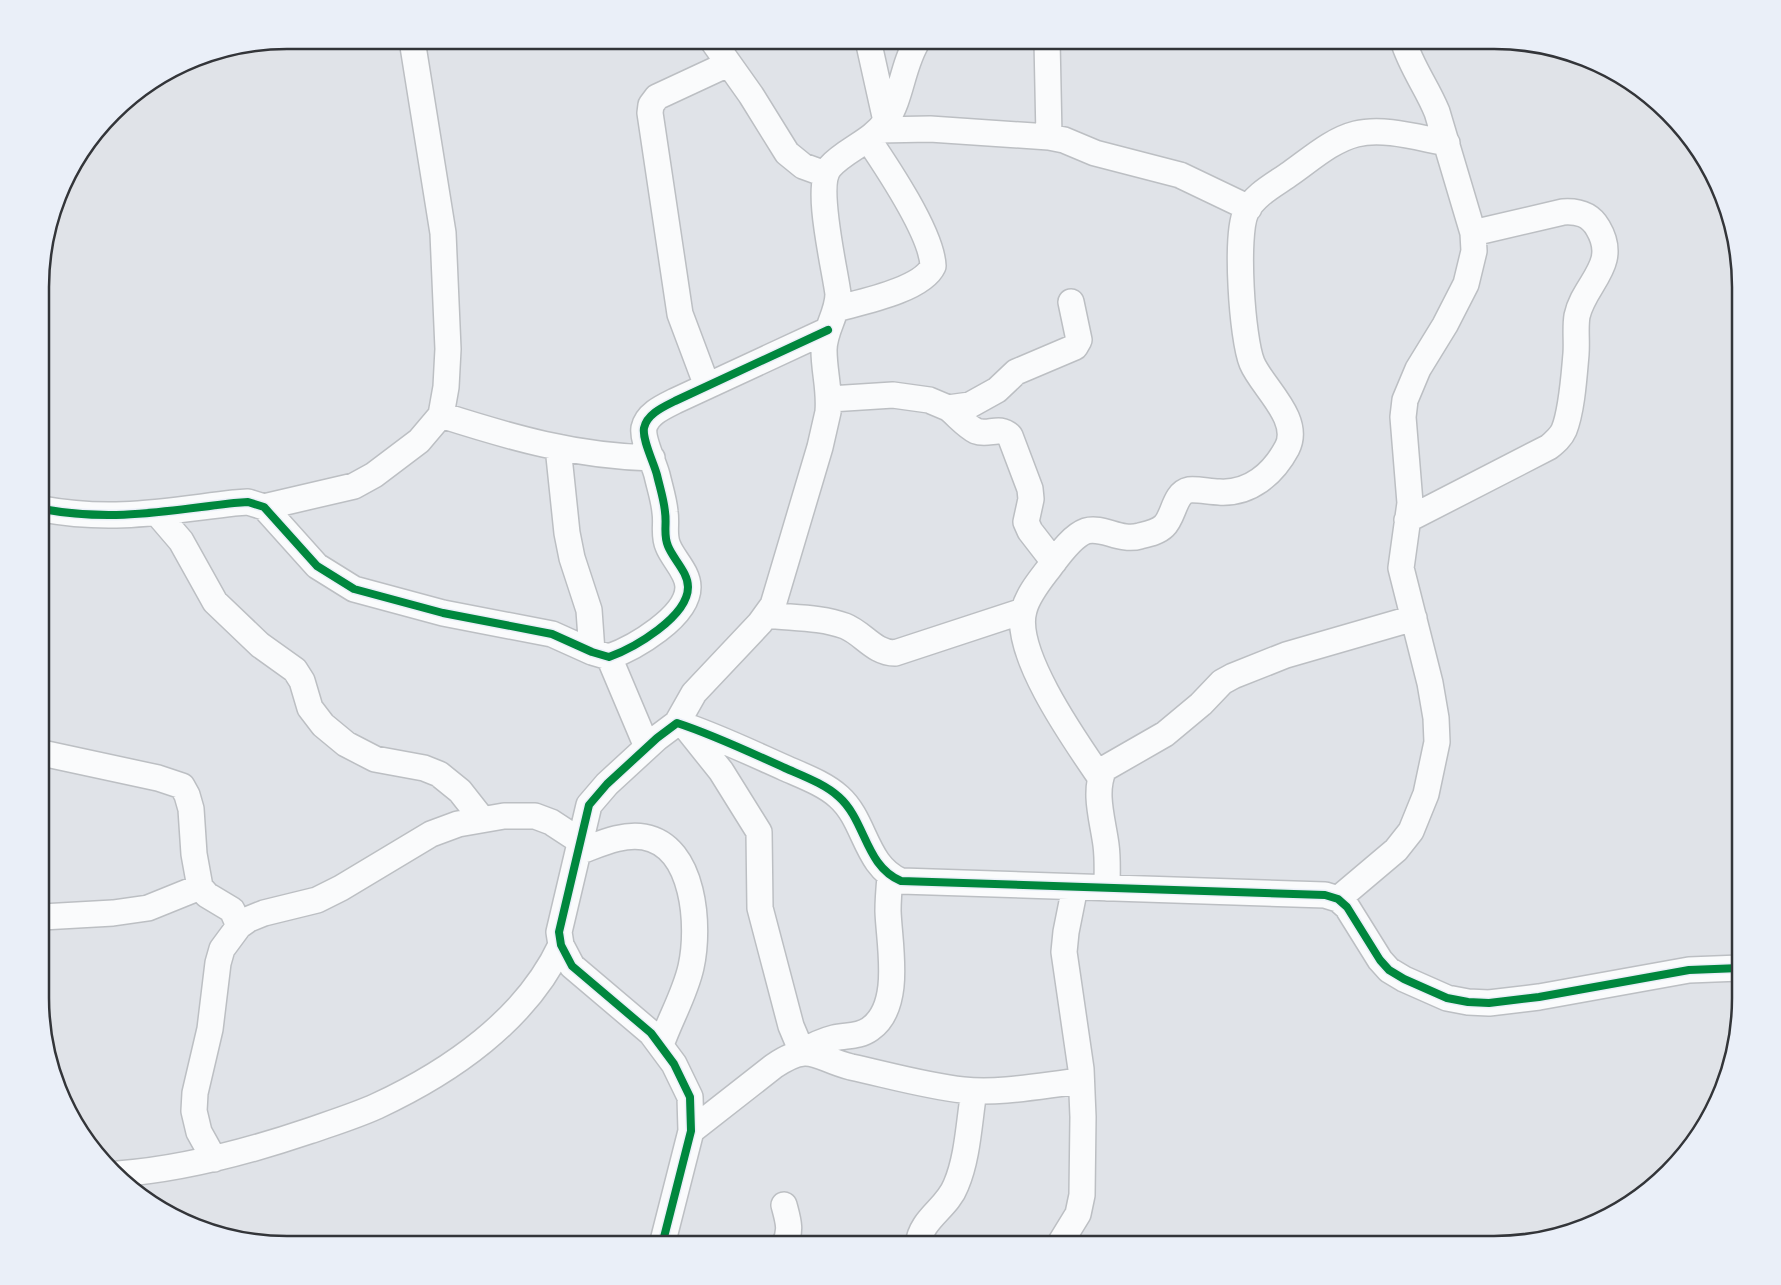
<svg xmlns="http://www.w3.org/2000/svg" width="1781" height="1285" font-family="'Alegreya Sans',sans-serif">
  <rect width="100%" height="100%" fill="#e0e3e8"/>
  <g fill="none" stroke-linecap="round" stroke-linejoin="round">
    <defs>
      <path id="minor" d="M712 40 751 95 787 153 803 166 825 174
        M868 40 886 121
        M1047 40 1049 137
        M879 130 930 129 1049 137 1064 140 1095 153 1180 175 1249 208
        M836 309C861 302 922 290 933 266 932 234 887 167 868 139
        M707 386 680 314 650 113 651 105 657 97 728 64
        M830 399 893 395 929 400 948 408 970 405 997 390 1016 372 1075 347 1079 340 1071 302
        M948 408C957 415 966 426 976 431 989 436 999 425 1010 436L1030 489 1031 499 1026 522 1030 531 1054 562
        M441 415C513 438 575 456 652 458
        M558 447 567 533 572 558 589 610 592 652
        M264 507 354 486 374 475 419 441 441 415 446 387 448 349 443 233 412 40
        M42 509C113 522 165 511 234 503L248 502 264 507 317 566 354 589 443 613 552 634 592 652 609 657C634 648 688 617 688 587 688 572 673 559 668 546 663 535 667 524 665 512 664 500 660 488 657 475 654 463 642 440 644 428 647 414 663 407 675 401L828 330
        M157 513 181 541 215 602 260 645 295 670 302 681 310 708 323 725 346 744 375 759 424 768 439 774 460 791 482 819
        M1407 520 1549 447C1555 442 1561 437 1564 430 1572 410 1574 376 1576 354 1577 341 1575 328 1577 316 1584 283 1620 265 1598 228 1590 214 1578 211 1563 212L1473 233
        M767 615C792 618 821 617 845 626 863 633 874 653 895 653L1023 611
        M609 657 647 747
        M677 723 694 693 760 623 773 605 820 447 828 412C830 389 824 372 824 350 824 330 838 314 838 294 835 269 814 185 830 167 846 149 872 142 886 121 902 97 902 65 918 40
        M685 726 721 771 759 832 760 908 791 1026 802 1052C812 1046 822 1041 834 1038 846 1035 859 1037 870 1029 903 1006 889 944 888 911 888 900 889 888 890 877
        M42 753 158 778 182 786 187 795 191 809 194 854 200 887 207 895 232 910 239 926
        M1100 777C1076 742 1012 652 1024 610 1028 594 1041 579 1050 567 1059 555 1072 536 1086 531 1103 526 1120 542 1140 536 1148 534 1158 532 1164 526 1174 517 1174 493 1189 490 1198 489 1210 492 1219 492 1250 494 1273 474 1287 448 1302 419 1262 387 1252 363 1242 339 1235 235 1246 212 1255 194 1276 184 1291 173 1311 159 1332 140 1356 134 1384 127 1419 138 1447 143
        M578 852C598 845 622 833 644 837 695 846 700 927 691 967 685 994 670 1019 661 1045
        M1107 888C1107 874 1108 860 1106 845 1103 821 1093 792 1104 769L1165 734 1201 704 1222 682 1233 676 1286 655 1414 618
        M1338 899 1396 850 1411 831 1426 794 1437 742 1436 718 1430 683 1401 568 1410 503 1403 417 1405 400 1418 369 1445 325 1466 284 1474 251 1473 233 1437 112C1427 87 1411 67 1403 40
        M42 917 113 913 148 908 200 887
        M691 1131 774 1066C811 1041 815 1058 851 1067 888 1075 926 1086 963 1090 1002 1094 1043 1085 1081 1081
        M214 1159 199 1132 194 1111 195 1093 210 1029 218 963 222 949 239 926 249 919 264 913 317 900 341 888 431 834 458 824 504 816H535L551 822 580 841
        M118 1174C184 1169 247 1152 309 1131 332 1123 355 1116 377 1106 450 1072 526 1020 561 945
        M784 1205C788 1220 792 1231 784 1245
        M662 1245 691 1131 690 1097 674 1064 651 1033 572 966 561 945 559 932 589 805 607 784 657 738 677 723C714 735 749 752 785 768 803 776 825 784 839 797 866 821 865 866 901 881L1325 895 1338 899 1347 907 1380 960 1389 970 1404 979 1447 998 1468 1002 1489 1003 1539 997 1689 970 1740 968
        M918 1245C921 1218 947 1209 956 1185 968 1157 969 1121 974 1091
        M1059 1245 1078 1214 1082 1195 1083 1117 1081 1069 1064 952 1066 932 1075 887"/>
    </defs>
    <use href="#minor" stroke="#bcbfc3" stroke-width="28"/>
    <use href="#minor" stroke="#fafbfc" stroke-width="25"/>
    <defs>
      <path id="cycleway" d="M42 509C113 522 165 511 234 503L248 502 264 507 317 566 354 589 443 613 552 634 592 652 609 657C634 648 688 617 688 587 688 572 673 559 668 546 663 535 667 524 665 512 664 500 660 488 657 475 654 463 642 440 644 428 647 414 663 407 675 401L828 330
        M662 1245 691 1131 690 1097 674 1064 651 1033 572 966 561 945 559 932 589 805 607 784 657 738 677 723C714 735 749 752 785 768 803 776 825 784 839 797 866 821 865 866 901 881L1325 895 1338 899 1347 907 1380 960 1389 970 1404 979 1447 998 1468 1002 1489 1003 1539 997 1689 970 1740 968"/>
    </defs>
    <use href="#cycleway" stroke="#eaeff8" stroke-width="11"/>
    <use href="#cycleway" stroke="#00873e" stroke-width="8"/>
  </g>
  <path d="M0 0H1781V1285H0ZM287 49H1494A238 238 0 0 1 1732 287V998A238 238 0 0 1 1494 1236H287A238 238 0 0 1 49 998V287A238 238 0 0 1 287 49Z" fill="#eaeff8" fill-rule="evenodd"/>
  <path fill="none" stroke="#333539" stroke-width="2.5" d="M287 49H1494A238 238 0 0 1 1732 287V998A238 238 0 0 1 1494 1236H287A238 238 0 0 1 49 998V287A238 238 0 0 1 287 49Z"/>
</svg>
